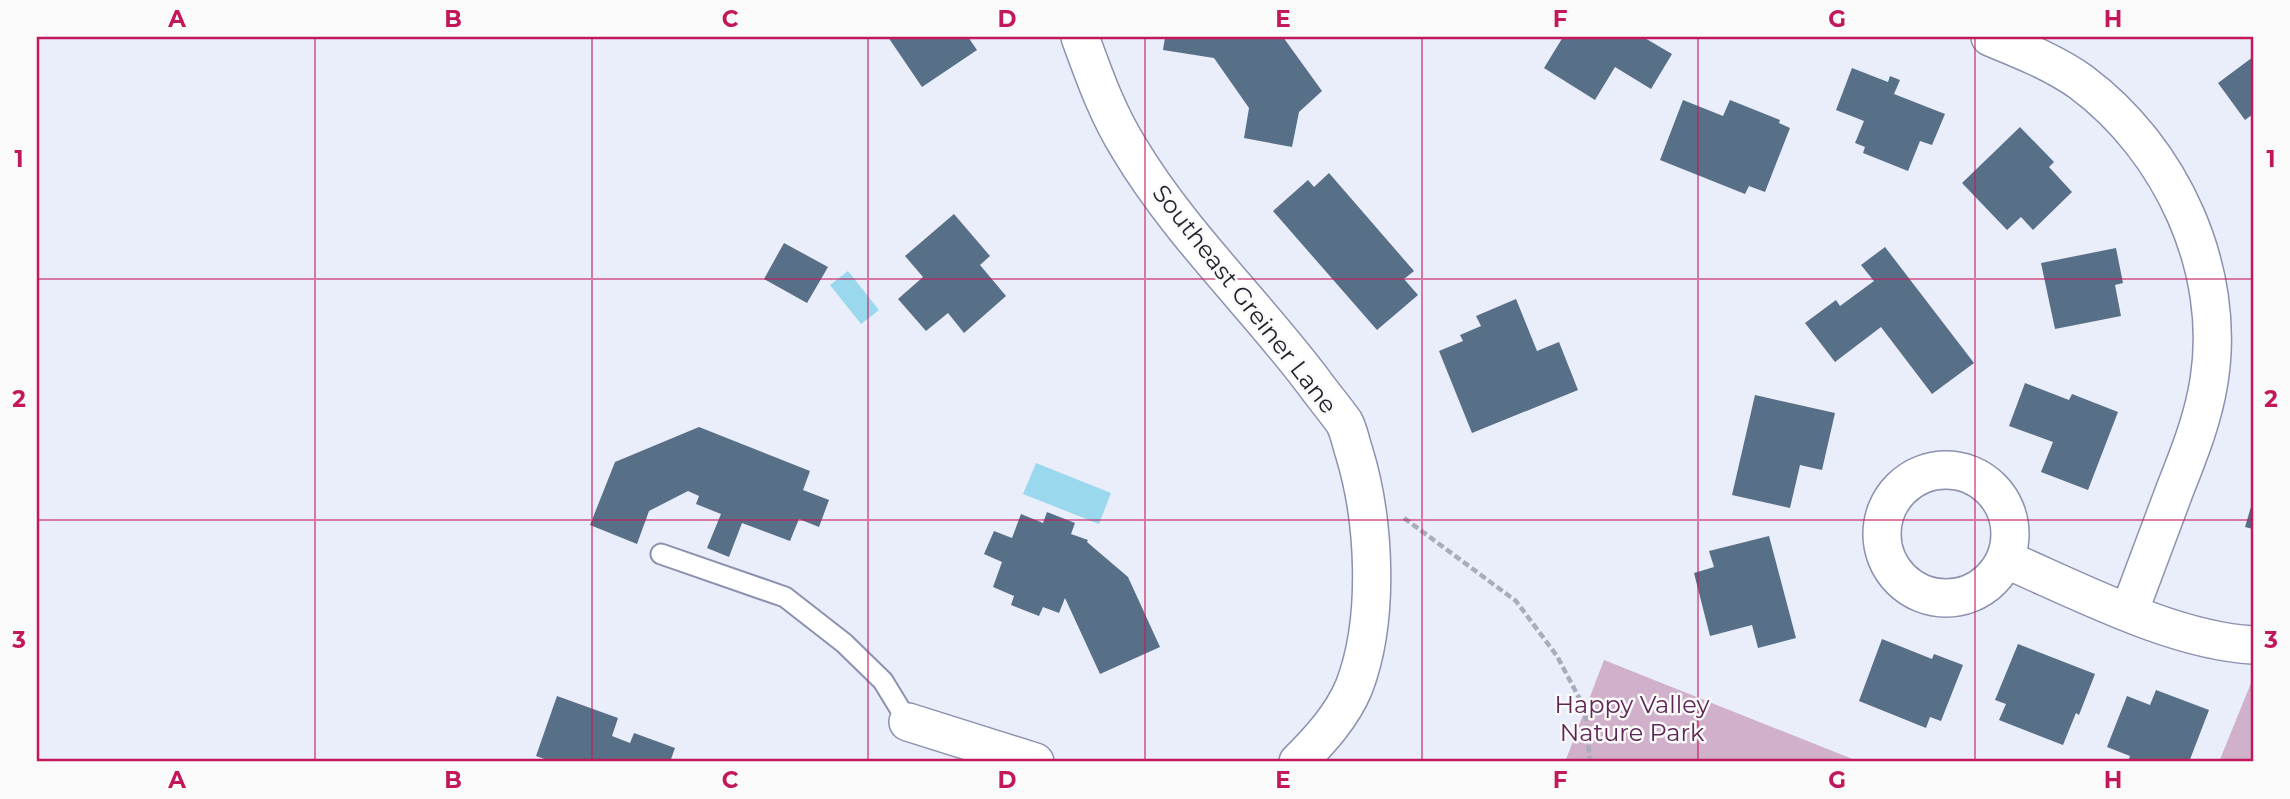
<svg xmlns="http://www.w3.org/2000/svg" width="2290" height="799" font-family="Montserrat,sans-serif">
  <rect width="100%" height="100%" fill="#eaedfa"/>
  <path fill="#d0b0ca" d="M1604 660 1860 762H1565Z
    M2251 683 2253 684V762H2219Z"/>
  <path fill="#9ad9ed" d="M848 271 879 310 861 324 830 285Z
    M1036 463 1111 493 1099 524 1023 494Z"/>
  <path fill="#576f87" d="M888 37H968L977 50 922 87Z
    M1165 37H1283L1322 91 1299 112 1292 147 1244 138 1249 108 1214 58 1163 50Z
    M1563 37H1643L1672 54 1651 89 1615 67 1595 100 1544 68Z
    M2253 57V114L2245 120 2218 83Z
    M1852 68 1888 82 1890 76 1900 80 1894 94 1945 114 1932 145 1920 141 1908 171 1863 153 1865 147 1855 143 1864 121 1836 110Z
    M1683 100 1723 116 1730 100 1780 120 1779 123 1790 128 1765 192 1749 186 1745 194 1660 160Z
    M2020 127 2054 162 2049 167 2072 192 2033 230 2021 217 2007 230 1962 183Z
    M1329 173 1414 271 1404 279 1418 295 1377 330 1273 211 1308 180 1314 187Z
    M954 214 990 256 980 265 1006 296 964 333 948 313 926 331 898 299 923 277 905 256Z
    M784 243 828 267 807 303 764 279Z
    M1885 247 1974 363 1932 394 1881 327 1835 362 1805 323 1836 300 1840 306 1874 281 1861 265Z
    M2116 248 2123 283 2115 285 2121 316 2055 329 2041 263Z
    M1516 299 1537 351 1559 342 1578 390 1472 433 1439 351 1463 341 1460 335 1481 326 1476 316Z
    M2025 383 2069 400 2072 394 2118 412 2088 490 2041 472 2053 442 2009 426Z
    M1755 395 1835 413 1822 470 1800 465 1790 508 1732 495Z
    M699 427 810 471 803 490 829 500 819 527 799 519 790 541 742 523 729 557 707 548 721 514 696 504 699 496 688 491 649 511 637 544 590 525 615 462Z
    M2253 500V529L2245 527Z
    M1047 512 1075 523 1071 534 1088 540 1087 542 1128 577 1160 647 1100 674 1065 598 1059 613 1043 607 1039 616 1011 605 1014 596 993 587 1002 562 984 554 994 531 1012 538 1021 514 1043 523Z
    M1769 536 1796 638 1758 648 1752 625 1710 636 1694 573 1714 567 1709 551Z
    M1882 639 1932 659 1934 654 1963 665 1941 721 1930 717 1926 728 1859 701Z
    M2018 644 2095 674 2079 715 2076 713 2063 745 1999 720 2006 704 1995 700Z
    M2156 690 2209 710 2189 762H2128L2130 756 2107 747 2127 696 2150 705Z
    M557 696 618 718 612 736 630 743 634 733 675 748 670 762H553L536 756Z"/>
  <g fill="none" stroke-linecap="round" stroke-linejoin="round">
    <defs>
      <path id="lane" d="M661 554 785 597 844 643 883 681 908 722"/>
      <path id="street" d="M1080 37C1094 75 1107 113 1129 148 1179 232 1253 302 1312 380 1322 394 1334 408 1344 422 1349 431 1351 443 1354 452 1375 520 1380 620 1354 687 1342 716 1320 740 1298 762
        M1990 37C2021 50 2053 62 2081 82 2171 149 2227 269 2209 381 2203 420 2188 456 2174 492 2159 532 2144 572 2129 612
        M1882 534a64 64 0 1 1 128 0a64 64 0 1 1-128 0Z
        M2005 559C2079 591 2174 641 2253 645
        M908 722 1035 762"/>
    </defs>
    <use href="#lane" stroke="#8c91b0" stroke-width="23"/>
    <use href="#street" stroke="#8c91b0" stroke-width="40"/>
    <path stroke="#a9acb9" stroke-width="4.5" stroke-dasharray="7 3.5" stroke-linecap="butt" d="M1404 518 1516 601 1557 656 1585 709 1590 762"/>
    <use href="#lane" stroke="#fff" stroke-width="19"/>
    <use href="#street" stroke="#fff" stroke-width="37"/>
  </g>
  <path fill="none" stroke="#c2185b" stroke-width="2" stroke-opacity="0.55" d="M315 37V762M592 37V762M868 37V762M1145 37V762M1422 37V762M1698 37V762M1975 37V762M37 279H2253M37 520H2253"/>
  <g text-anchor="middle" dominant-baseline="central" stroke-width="5" stroke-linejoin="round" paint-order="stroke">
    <g font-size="24" fill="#1e202c" stroke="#fafafa">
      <text transform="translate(1245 299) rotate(52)">Southeast Greiner Lane</text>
    </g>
    <g font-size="24" fill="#5e2856" stroke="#fafafa">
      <text x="1632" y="704">Happy Valley<tspan x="1632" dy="28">Nature Park</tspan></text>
    </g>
  </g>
  <rect width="2290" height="799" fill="none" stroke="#fafafa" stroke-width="77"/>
  <rect x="38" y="38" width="2214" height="722" fill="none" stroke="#c2185b" stroke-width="2.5"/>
  <g font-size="23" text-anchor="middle" font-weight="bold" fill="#c2185b">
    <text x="177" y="27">A</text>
    <text x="453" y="27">B</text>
    <text x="730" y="27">C</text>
    <text x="1007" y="27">D</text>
    <text x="1283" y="27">E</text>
    <text x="1560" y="27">F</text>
    <text x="1837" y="27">G</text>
    <text x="2113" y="27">H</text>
    <text x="19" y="167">1</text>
    <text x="2271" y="167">1</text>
    <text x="19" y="407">2</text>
    <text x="2271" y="407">2</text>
    <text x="19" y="648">3</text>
    <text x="2271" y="648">3</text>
    <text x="177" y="788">A</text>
    <text x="453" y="788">B</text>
    <text x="730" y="788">C</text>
    <text x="1007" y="788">D</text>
    <text x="1283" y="788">E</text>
    <text x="1560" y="788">F</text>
    <text x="1837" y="788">G</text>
    <text x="2113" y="788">H</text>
  </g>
</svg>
